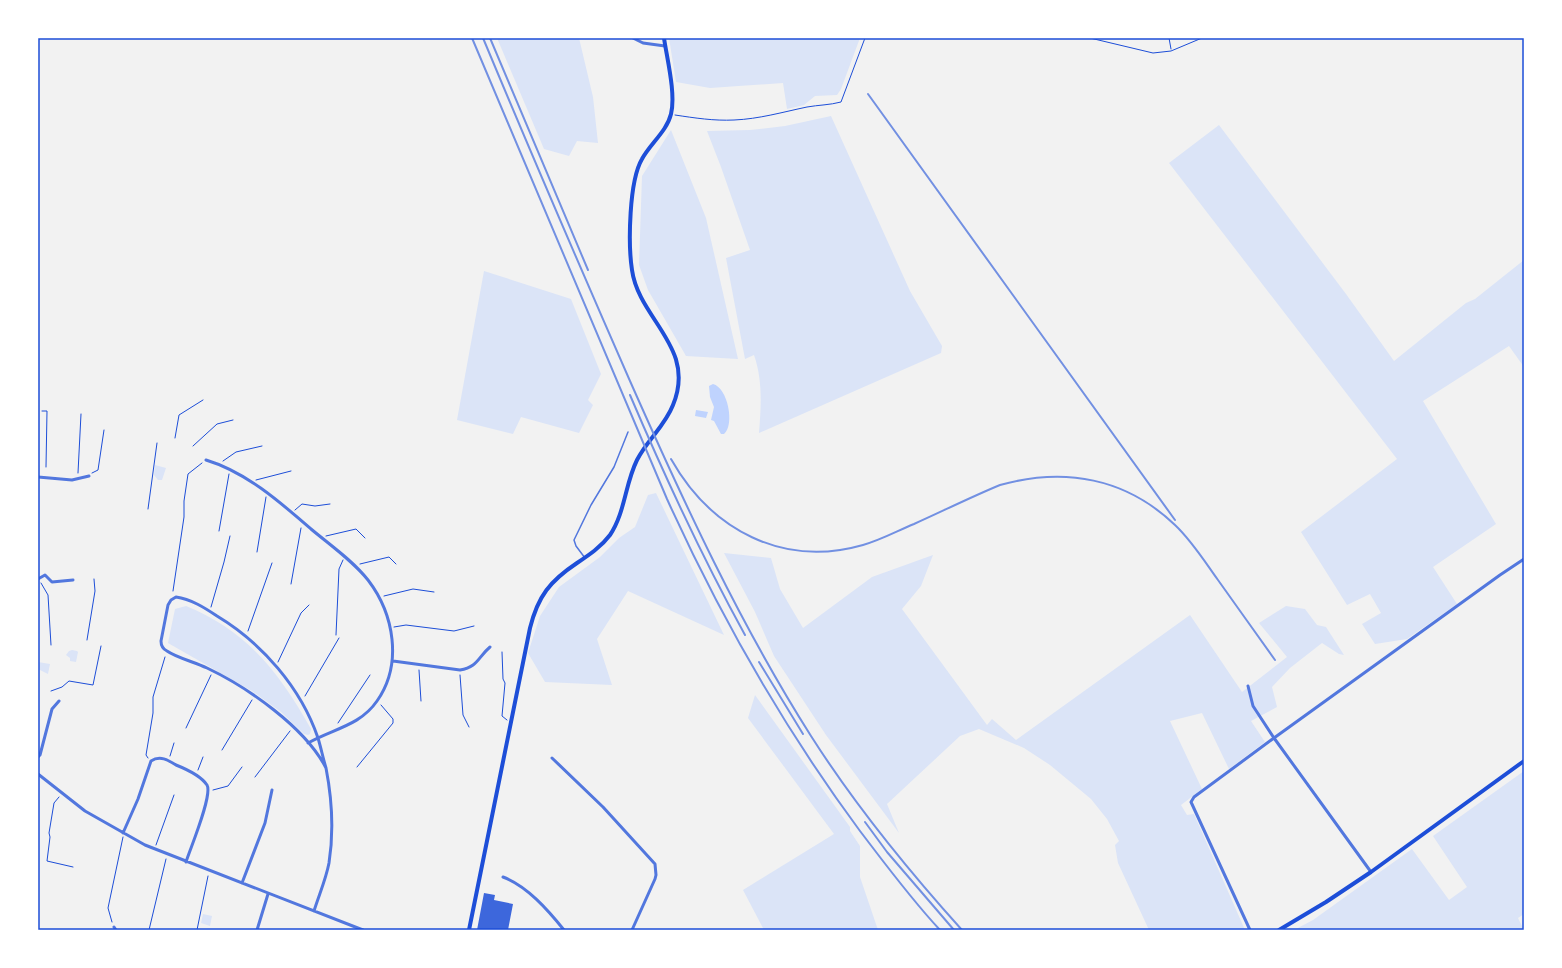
<svg xmlns="http://www.w3.org/2000/svg" width="1562" height="968" font-family="'Space Grotesk',sans-serif">
  <rect width="100%" height="100%" fill="#f2f2f2"/>
  <path fill="#dbe4f7" d="M497 38H579L593 97 598 143 577 141 569 156 544 149Z
    M669 38H860L841 89 837 95 815 96 804 105 787 109 783 83 710 88 676 82Z
    M831 116 910 291 942 346 941 353 759 433C761 407 763 381 754 355L745 359 726 258 750 250 721 167 707 131 750 130 785 126Z
    M1219 125 1346 294 1394 361 1466 303 1475 299 1524 260V367L1509 346 1423 401 1496 524 1433 567 1457 604 1407 639 1375 644 1362 624 1381 613 1370 594 1347 605 1301 532 1397 459 1169 163Z
    M671 130 706 218 738 359 686 356 648 290 639 265 642 176Z
    M484 271 571 299 601 374 588 400 593 405 579 433 521 417 513 434 457 420Z
    M155 465 166 468 162 480H158L154 475Z
    M656 493 724 635 628 591 597 639 612 685 545 682 528 653 540 616 559 587 600 557 619 538 635 527 648 495Z
    M724 553 771 558 780 589 803 628 872 577 933 555 921 586 902 609 987 725 992 719 1016 740 1190 615 1242 692 1287 657 1259 623 1286 606 1305 609 1317 625 1326 627 1344 655 1339 654 1322 643 1290 668 1272 687 1277 707 1251 721 1265 742 1229 769 1202 713 1170 721 1202 789 1181 805 1187 815 1194 814 1245 930H1149L1118 863 1115 845 1119 841 1107 819 1091 799 1050 765 1024 748 979 729 960 736 887 804 899 833 826 735 774 656 755 612Z
    M186 606C247 631 279 672 311 729L310 734 308 735 304 734 281 712 252 691 168 643 175 609Z
    M72 650 77 651 78 652 76 662 70 661V658L66 655 69 651Z
    M38 662 50 664 48 674 38 669Z
    M755 695 850 827V831L860 846V877L878 930H764L743 890 834 834 748 718Z
    M1524 771V914L1518 918 1524 930H1294L1313 920 1412 849 1449 900 1467 887 1433 836Z
    M203 914 212 916 210 926 201 923Z"/>
  <path fill="#bfd3fe" d="M713 384C728 388 735 425 724 434H721L714 421 711 420 714 407 710 397 709 386Z
    M696 410 708 412 706 418 695 416Z"/>
  <path fill="#3d67dc" d="M484 893 495 895 494 900 513 904 508 930H477Z"/>
  <g fill="none" stroke-linecap="round" stroke-linejoin="round">
    <path stroke="#1d4ed8" stroke-width="1" d="M1090 38 1153 53 1171 51 1202 38
      M1169 38 1171 49
      M675 115C695 118 714 121 734 120 759 119 783 112 807 107 818 105 830 105 841 102L865 38
      M42 411H47L46 467
      M175 438 179 415 203 400
      M193 446 217 424 233 420
      M223 461 236 452 262 446
      M78 473 81 414
      M92 473 98 470 104 430
      M256 480 291 471
      M148 509 157 443
      M295 510 302 504 315 506 330 504
      M219 531 229 474
      M326 536 356 529 365 538
      M257 552 266 497
      M360 564 389 557 396 564
      M41 583 48 595 51 645
      M291 584 301 528
      M173 591 184 517V501L188 474 202 463
      M384 596 413 589 434 592
      M211 607 224 562 230 536
      M394 627 406 625 454 631 474 626
      M248 631 272 563
      M336 635 339 569 343 560
      M87 640 95 591 94 579
      M502 652 503 679 505 683 502 716 507 720
      M278 662 301 613 309 605
      M419 670 421 701
      M460 675 463 715 469 727
      M51 691 62 687 69 681 93 685 101 646
      M305 696 339 638
      M338 723 370 675
      M186 728 211 675
      M222 750 252 700
      M170 756 174 743
      M148 758 146 755 153 713V697L165 657
      M357 767 393 723V719L381 705
      M198 770 203 757
      M255 777 290 731
      M213 790 228 786 242 767
      M59 797 54 803 49 833 50 837 47 861 73 867
      M156 845 174 795
      M112 922 108 908 123 837
      M149 930 166 859
      M197 930 208 876"/>
    <path stroke="#5277de" stroke-width="1.5" d="M585 558 576 546 574 540 591 505 614 467 628 432"/>
    <path stroke="#5277de" stroke-width="3" d="M633 38 643 43 665 46
      M206 460C246 472 280 502 311 529 330 545 352 560 368 580 394 614 403 664 377 701 360 726 332 729 308 743
      M38 477 72 480 89 476
      M38 579 45 575 52 582 73 580
      M176 597C191 599 205 608 217 616 262 643 301 688 318 738 321 748 323 758 326 768 305 727 247 687 207 668 195 662 177 658 167 651 163 649 161 646 161 641L168 605 171 600Z
      M393 661 460 670C478 667 478 657 490 647
      M1248 686 1253 706 1274 738 1371 872
      M38 757 40 755 52 709 59 701
      M552 758 603 807 655 864 656 875 655 879 632 930
      M38 774 85 811 145 845 363 930
      M123 833 138 799 151 761C160 755 168 760 176 765 186 769 201 776 207 785 213 795 190 849 186 862
      M503 877C527 886 548 910 564 930
      M242 883 265 823 272 790
      M314 911C319 895 326 879 329 863 334 831 332 799 326 768
      M114 927 116 930
      M257 930 268 894
      M1250 930 1191 802 1194 797 1274 738 1500 575 1524 559"/>
    <path stroke="#1d4ed8" stroke-width="4" d="M469 930 530 628C538 596 550 581 577 563 589 555 601 547 610 535 625 513 625 484 637 460 647 440 665 426 673 405 697 347 639 320 632 270 628 244 629 181 642 159 650 144 667 131 671 114 676 94 667 59 664 38
      M1279 930 1326 902 1371 872 1524 761"/>
    <path stroke="#7290e2" stroke-width="2" d="M472 38 667 499C720 616 783 727 860 831 886 865 911 899 940 930
      M483 38C531 153 580 267 630 381 684 503 740 624 811 736 855 805 907 869 962 930
      M490 38 588 270
      M868 94 1175 520
      M630 395C665 477 702 557 745 635
      M671 459C711 530 783 568 863 545 881 540 897 531 914 524 943 511 971 497 1000 485 1065 467 1126 478 1175 525 1192 541 1205 562 1218 580 1237 607 1256 633 1275 660
      M759 662 803 734
      M865 822 887 852 954 930"/>
  </g>
  <rect width="1562" height="968" fill="none" stroke="#ffffff" stroke-width="78"/>
  <rect x="39" y="39" width="1484" height="890" fill="none" stroke="#1d4ed8" stroke-width="1.5"/>
</svg>
